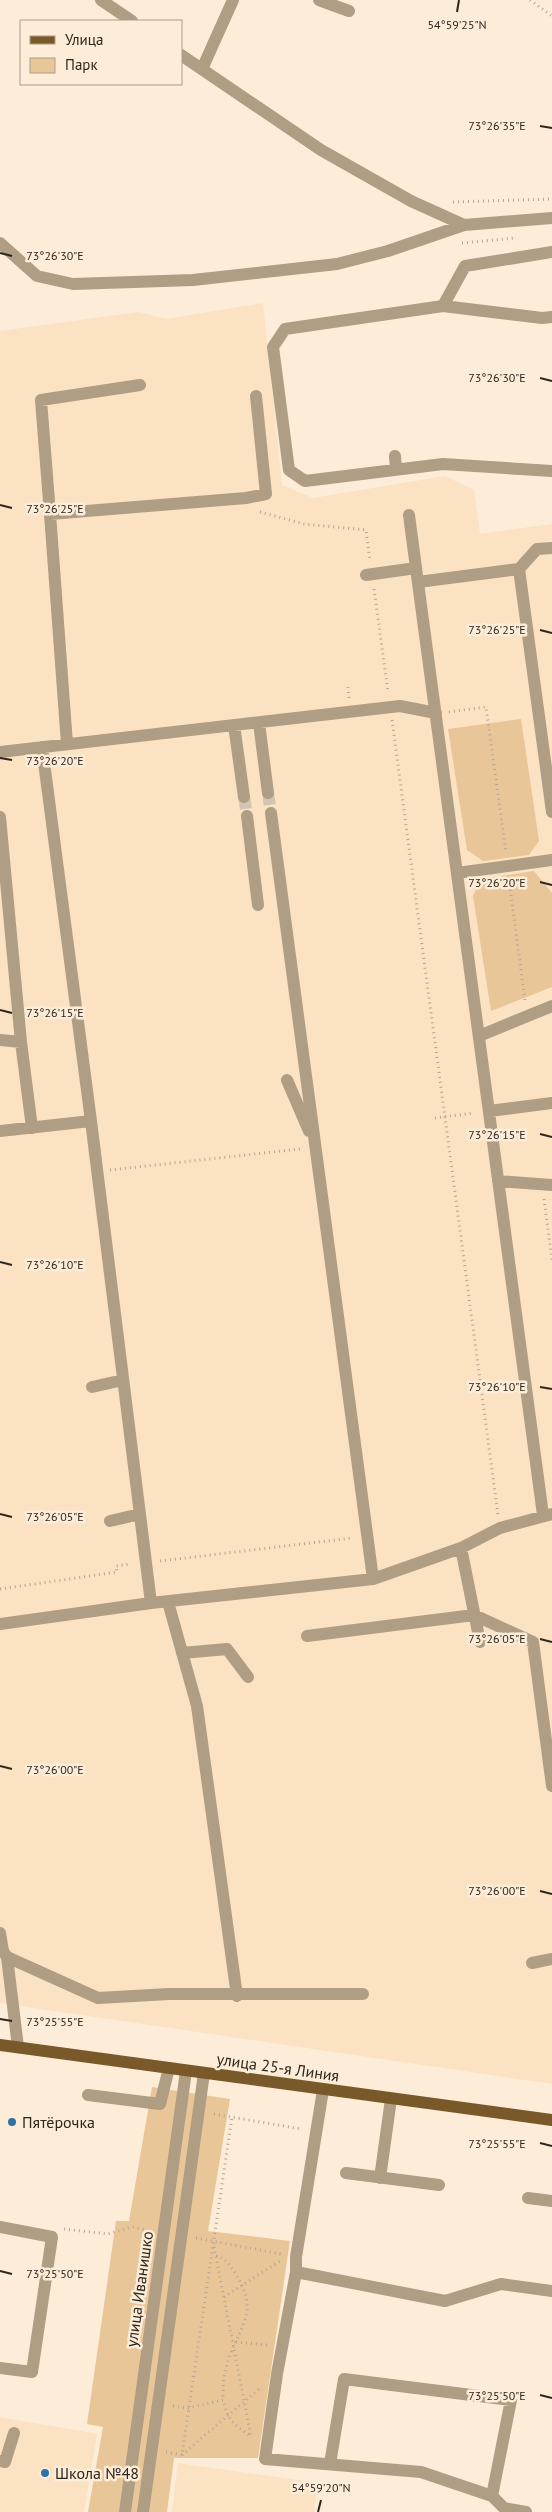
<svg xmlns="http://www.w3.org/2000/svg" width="552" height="2512" font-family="'PT Sans',sans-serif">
  <rect width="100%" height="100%" fill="#fcecd8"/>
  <path fill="#fae2c2" d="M263 303 282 485 313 498 445 476 474 490 480 534 552 524V2084L0 2003V331L139 312 166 319Z
    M0 2417 97 2434 84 2512H0Z
    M178 2463 318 2483 314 2512H172Z"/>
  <path fill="#e9c697" d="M521 719 539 841 529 855 483 861 467 850 448 729Z
    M534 871 552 893V987L491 1011 473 896 481 879Z
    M152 2087 230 2099 208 2231 290 2241 258 2458H174L167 2512H88L103 2427 87 2424 116 2221H129Z"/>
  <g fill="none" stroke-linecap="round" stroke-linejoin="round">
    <path stroke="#d3c5b3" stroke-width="12" stroke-dasharray="12 6" stroke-linecap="butt" d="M268 793 271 813
      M244 797 247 816"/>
    <path stroke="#b3a696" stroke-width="3" stroke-dasharray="1 4" stroke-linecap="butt" d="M530 0 552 16
      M453 202 552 199
      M462 243 515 238
      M260 512 304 524 366 530 370 561
      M374 589 388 692
      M348 687 349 699
      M449 712 486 707 506 852
      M392 720 498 1515
      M509 880 525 1001
      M435 1118 474 1113
      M110 1170 300 1149
      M544 1199 552 1260
      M160 1561 352 1538
      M0 1589 117 1572 116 1566 131 1564
      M214 2114 301 2129
      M64 2229 108 2234 132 2227 150 2231
      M196 2238 281 2254
      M216 2256C226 2259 230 2265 236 2274 258 2312 243 2321 229 2358 224 2372 223 2386 223 2400
      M224 2297 280 2261
      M236 2342 268 2345
      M173 2406 188 2408 223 2400C228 2421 234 2425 251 2436L214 2247
      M166 2452 182 2455 232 2117
      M182 2455 259 2389"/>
    <path stroke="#af9d84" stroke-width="12" d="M101 0 132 21
      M319 0 349 11
      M181 55 321 150 411 201 464 225
      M202 69 233 0
      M0 243 37 276 73 284 193 280 337 264 388 251 464 225 552 218
      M552 252 465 266 443 306 542 318 552 317
      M443 306 285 329 273 347 289 470 305 481 443 464 552 471
      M140 385 41 400 50 514 246 498 266 494 256 396
      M395 456 396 470
      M50 514 67 744
      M409 515 416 568
      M519 569 537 549 552 548
      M366 575 416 568 543 1515
      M418 582 519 569 552 812
      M259 723 268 793
      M234 725 244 797
      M0 752 400 706 436 713
      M271 813 373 1579
      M247 816 258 905
      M0 817 21 1042
      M457 873 552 860
      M479 1036 552 1006
      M0 1040 21 1042 32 1128
      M287 1080 309 1131
      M489 1111 552 1103
      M91 1121 151 1603
      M0 1131 91 1121 42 747
      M498 1181 552 1185
      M92 1387 123 1380
      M110 1521 140 1514
      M461 1548 480 1642
      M168 1602 197 1706 237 1996
      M0 1624 151 1603 373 1579 461 1548 500 1528 552 1514
      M307 1636 474 1615 533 1642 552 1786
      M182 1653 227 1649 248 1677
      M0 1933 3 1951 7 1957 18 2047
      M7 1957 98 1998 169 1994H363
      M532 1963 552 1959
      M323 2090 296 2257V2272L277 2374 265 2459 421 2472 492 2496 504 2508 526 2512
      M88 2095 160 2104 169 2068
      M346 2173 439 2185
      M380 2178 391 2099
      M528 2198 552 2201
      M0 2227 52 2237 32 2372 0 2368
      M296 2272 445 2301 501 2284 552 2291
      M0 2461 5 2462 14 2433
      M330 2464 344 2379 511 2400 492 2496
      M125 2512 186 2071
      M143 2512 204 2073"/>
    <path stroke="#795929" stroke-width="12" d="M0 2045 552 2120"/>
  </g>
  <path fill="none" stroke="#2e271d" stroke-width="2" d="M457 12 459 0M540 126 552 128M0 253 12 256M540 378 552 381M0 505 12 508M540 630 552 633M0 758 12 760M540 882 552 885M0 1010 12 1013M540 1134 552 1137M0 1262 12 1265M540 1387 552 1389M0 1514 12 1517M540 1639 552 1642M0 1766 12 1769M540 1891 552 1894M0 2019 12 2021M540 2143 552 2146M0 2271 12 2274M540 2395 552 2398M318 2512 321 2500"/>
  <g fill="#2f71a7" stroke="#fcecd8" stroke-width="2">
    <circle cx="12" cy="2122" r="5"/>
    <circle cx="45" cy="2473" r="5"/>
  </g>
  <g text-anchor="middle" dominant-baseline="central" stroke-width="5" stroke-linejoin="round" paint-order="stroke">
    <g font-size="16" fill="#2e271d" stroke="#fcecd8">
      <text transform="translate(278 2067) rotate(8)">улица 25-я Линия</text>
      <text transform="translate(139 2289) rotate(-82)">улица Иванишко</text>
    </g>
    <g font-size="16" fill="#2e271d" stroke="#fcecd8" text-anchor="start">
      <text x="22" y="2122">Пятёрочка</text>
      <text x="55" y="2473">Школа №48</text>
    </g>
  </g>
  <g font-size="12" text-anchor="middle" fill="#2e271d" stroke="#fcecd8" stroke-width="5" stroke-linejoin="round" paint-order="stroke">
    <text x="457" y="29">54°59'25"N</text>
    <text x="497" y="130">73°26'35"E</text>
    <text x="55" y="260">73°26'30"E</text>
    <text x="497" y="382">73°26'30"E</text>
    <text x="55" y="513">73°26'25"E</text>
    <text x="497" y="634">73°26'25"E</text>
    <text x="55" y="765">73°26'20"E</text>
    <text x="497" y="887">73°26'20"E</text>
    <text x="55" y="1017">73°26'15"E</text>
    <text x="497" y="1139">73°26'15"E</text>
    <text x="55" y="1269">73°26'10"E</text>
    <text x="497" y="1391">73°26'10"E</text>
    <text x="55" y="1521">73°26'05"E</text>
    <text x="497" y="1643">73°26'05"E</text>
    <text x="55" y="1774">73°26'00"E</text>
    <text x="497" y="1895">73°26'00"E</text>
    <text x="55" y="2026">73°25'55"E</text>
    <text x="497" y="2148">73°25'55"E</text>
    <text x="55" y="2278">73°25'50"E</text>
    <text x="497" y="2400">73°25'50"E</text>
    <text x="321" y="2492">54°59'20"N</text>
  </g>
  <rect x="20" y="20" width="162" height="65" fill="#fcecd8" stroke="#aa9d8d"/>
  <rect x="30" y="36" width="25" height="8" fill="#795929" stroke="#aa9d8d"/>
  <text x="65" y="45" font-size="15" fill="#2e271d">Улица</text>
  <rect x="30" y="58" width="25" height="15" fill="#e9c697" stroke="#aa9d8d"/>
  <text x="65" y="70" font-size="15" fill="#2e271d">Парк</text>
</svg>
